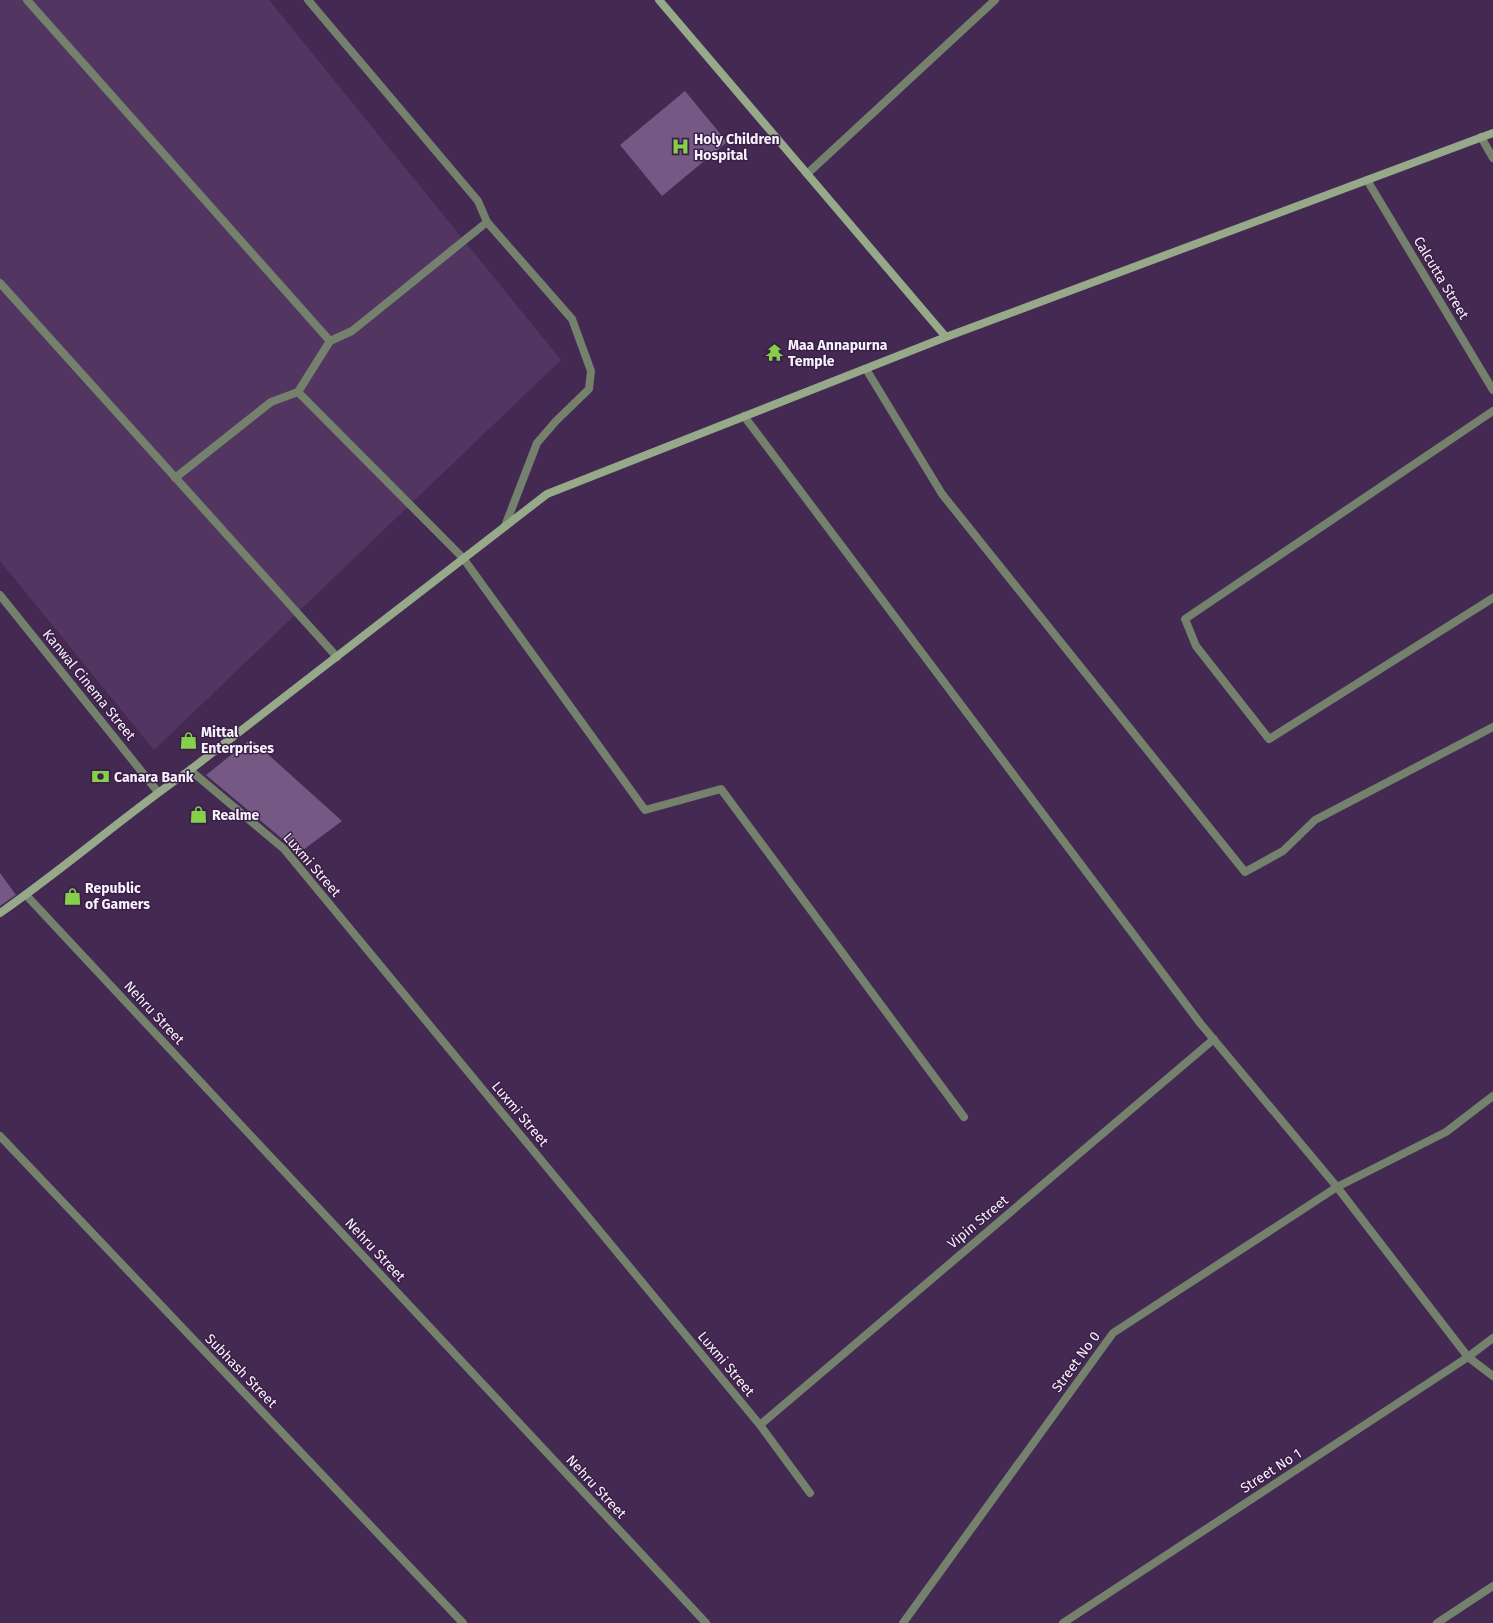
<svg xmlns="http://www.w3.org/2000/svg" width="1493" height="1623" font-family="'Fira Sans',sans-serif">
  <rect width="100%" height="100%" fill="#442952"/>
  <path fill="#533561" d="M0 0H269L561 360 154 750 0 561Z"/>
  <path fill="#755984" d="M685 91 727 142 662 196 620 145Z
    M251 739 342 821 299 853 206 775Z
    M0 873 16 895 0 906Z"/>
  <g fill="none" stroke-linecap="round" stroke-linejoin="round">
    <path stroke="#74816c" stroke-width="8" d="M27 0 330 341
      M308 0 478 201 487 222 572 319 591 371 589 389 556 421 537 443 505 526
      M1481 137 1493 158
      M807 174 995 0
      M1367 180 1493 390
      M0 283 337 657
      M866 369 942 494 1245 872 1283 851 1315 820 1493 727
      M298 392 463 558 645 810 721 789 964 1117
      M1493 411 1185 619 1196 646 1269 739 1493 598
      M744 416 1200 1023 1337 1187 1468 1357 1493 1376
      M175 478 271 402 298 392 330 341 352 331 487 222
      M0 595 158 792
      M190 770 284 849 760 1425 810 1493
      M26 895 706 1623
      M0 1136 463 1623
      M760 1425 1214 1039
      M903 1623 1113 1333 1337 1187 1446 1132 1493 1096
      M1063 1623 1468 1357 1493 1338
      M1437 1623 1493 1586"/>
    <path stroke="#96aa89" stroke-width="8" d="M659 0 946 337
      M0 913C65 868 125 815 190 770L547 494 946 337 1493 133"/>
  </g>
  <defs>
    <symbol id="hospital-bare" viewBox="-9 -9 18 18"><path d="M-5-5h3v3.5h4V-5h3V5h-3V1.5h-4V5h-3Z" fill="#86cf4b" stroke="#3a1f47" stroke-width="2.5" paint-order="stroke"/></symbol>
    <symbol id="temple-bare" viewBox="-9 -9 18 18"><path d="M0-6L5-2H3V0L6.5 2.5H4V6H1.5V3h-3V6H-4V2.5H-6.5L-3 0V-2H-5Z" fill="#86cf4b" stroke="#3a1f47" stroke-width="2.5" paint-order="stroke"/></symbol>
    <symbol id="shop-bare" viewBox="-9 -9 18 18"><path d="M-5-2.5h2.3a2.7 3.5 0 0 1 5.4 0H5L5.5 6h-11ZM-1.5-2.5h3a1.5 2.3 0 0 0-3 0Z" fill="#86cf4b" stroke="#3a1f47" stroke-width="2.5" paint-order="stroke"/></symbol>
    <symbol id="bank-bare" viewBox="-9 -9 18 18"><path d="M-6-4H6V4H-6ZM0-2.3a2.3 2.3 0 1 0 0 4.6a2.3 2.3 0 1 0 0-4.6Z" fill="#86cf4b" stroke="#3a1f47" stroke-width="2.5" paint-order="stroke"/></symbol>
  </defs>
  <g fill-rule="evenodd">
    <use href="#hospital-bare" x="668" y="134" width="25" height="25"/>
    <use href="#temple-bare" x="762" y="340" width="25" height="25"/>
    <use href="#shop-bare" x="176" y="728" width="25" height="25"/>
    <use href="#bank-bare" x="88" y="764" width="25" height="25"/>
    <use href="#shop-bare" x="186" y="802" width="25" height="25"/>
    <use href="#shop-bare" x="60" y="884" width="25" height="25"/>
  </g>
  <g text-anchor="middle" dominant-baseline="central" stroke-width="3" stroke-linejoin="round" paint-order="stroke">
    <g font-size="14" font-weight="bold" fill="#f8f2fc" stroke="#3a1f47" text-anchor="start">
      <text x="694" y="139">Holy Children<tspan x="694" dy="16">Hospital</tspan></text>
      <text x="788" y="345">Maa Annapurna<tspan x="788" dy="16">Temple</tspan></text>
      <text x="201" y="732">Mittal<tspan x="201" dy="16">Enterprises</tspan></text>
      <text x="114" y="777">Canara Bank</text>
      <text x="212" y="815">Realme</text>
      <text x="85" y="888">Republic<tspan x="85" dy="16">of Gamers</tspan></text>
    </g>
    <g font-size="14" fill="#f8f2fc" stroke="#3a1f47">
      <text transform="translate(1441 278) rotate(59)">Calcutta Street</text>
      <text transform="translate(89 685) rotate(51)">Kanwal Cinema Street</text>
      <text transform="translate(312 865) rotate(49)">Luxmi Street</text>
      <text transform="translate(154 1013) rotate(47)">Nehru Street</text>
      <text transform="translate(520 1114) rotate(50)">Luxmi Street</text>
      <text transform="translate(978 1222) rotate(-40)">Vipin Street</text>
      <text transform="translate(375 1250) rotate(47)">Nehru Street</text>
      <text transform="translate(1076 1362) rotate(-54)">Street No 0</text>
      <text transform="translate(726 1364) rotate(50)">Luxmi Street</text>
      <text transform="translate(241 1371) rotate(46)">Subhash Street</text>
      <text transform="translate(1271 1471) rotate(-33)">Street No 1</text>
      <text transform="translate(596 1487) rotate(47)">Nehru Street</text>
    </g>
  </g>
</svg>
